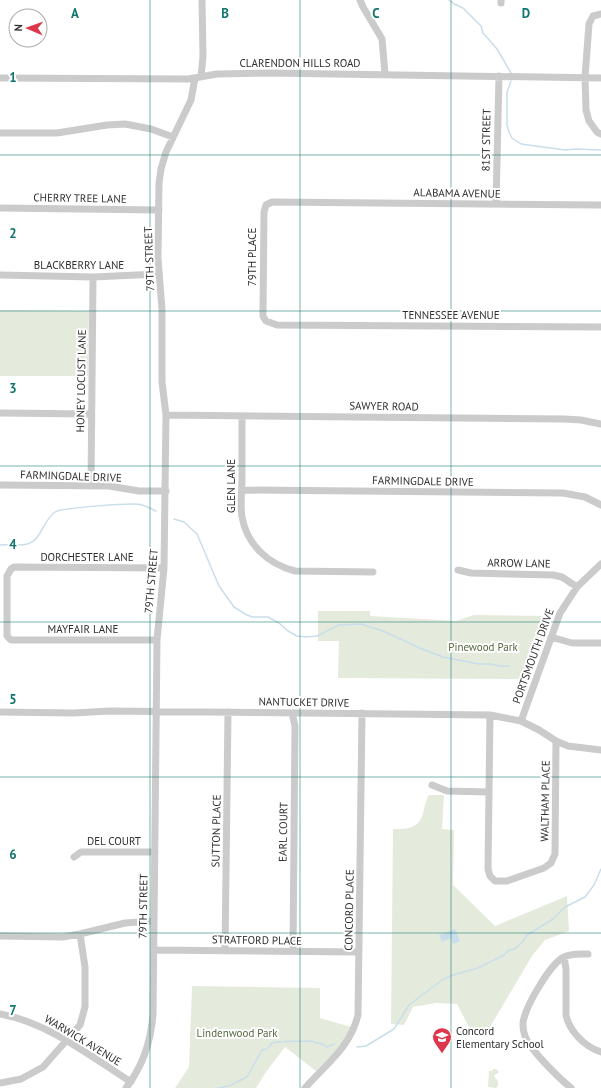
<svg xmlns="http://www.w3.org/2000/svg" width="601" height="1088" font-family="'PT Sans',sans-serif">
  <rect width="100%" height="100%" fill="#fff"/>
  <path fill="#e4ebdc" d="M0 310 89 311 88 376H0Z
    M318 611H370V616L456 621 474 615 550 616 528 679 338 678 339 641H318Z
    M429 795H444L442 829 454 830 453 885 495 926 567 896 569 931 545 940 532 956 487 1032 470 1029 457 1004 436 1003 413 1007 404 1025 391 1024 393 829C407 829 419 829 423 813 425 806 425 802 429 795Z
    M192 986 320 988V1018L351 1027C343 1045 330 1057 316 1071L285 1047 266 1072 256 1088H175L189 1067Z
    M493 1069H496L499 1072 494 1076 498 1081V1086L496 1088 488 1087 489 1071H492Z"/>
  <path fill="#c9deea" d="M455 929 460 941 453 944 451 938 442 942 439 935Z"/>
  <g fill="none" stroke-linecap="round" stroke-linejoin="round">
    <path stroke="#c9deea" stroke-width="1.5" d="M449 0 454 4 463 8 481 26 483 33 497 49 511 73
      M511 81 507 92V125L509 132 512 138 521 144 565 150 576 149 601 150
      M174 519 184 522 197 534 219 586 234 607 245 614 252 617H268L279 623 288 631 297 636 307 637 317 636 339 625 361 624 383 631 422 649 443 657 479 664H490L500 666H509
      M0 545C8 544 19 546 27 544 42 540 43 520 55 512 61 508 135 502 142 505 147 506 151 509 156 511
      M357 1047 366 1046 394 1029 409 1005 442 980 453 975 478 968 504 955 509 950 515 949 523 941 527 935 553 919 565 907 585 897 594 885 601 869
      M218 1088 229 1086 247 1077 262 1050 267 1049 272 1043C286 1040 299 1042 312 1041L316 1043H320L327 1047 334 1044"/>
    <path stroke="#cbcbcb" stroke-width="7" d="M360 0 363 7 382 39 385 74
      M501 3V0
      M601 14 593 16 589 24 585 77 586 110 589 121 597 132 601 134
      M201 77 203 56 202 0
      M0 78 188 79 217 74 269 73 601 78
      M0 133H57L107 125 125 124 151 129 173 137
      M496 204 499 76
      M601 205 272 202 266 205 264 212 263 310V316L266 321 277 325 601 327
      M0 208 159 210
      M0 275 93 277 159 274
      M0 413 91 414
      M166 415 564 419 581 420 601 424
      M242 416C242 436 242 457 242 477 242 490 240 504 242 517 247 545 268 564 295 571L373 572
      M0 485 109 486 139 491H166
      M91 486 93 277
      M242 490 563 493 585 497 601 505
      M458 570 471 573 553 575 562 577 577 587
      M551 637 572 643H601
      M157 640H11L7 636V576L11 569 14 567 164 568
      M0 712 74 713 109 711 490 715 521 721 539 730 556 741 568 746 601 750
      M292 713 295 726 293 951
      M490 715 488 869 490 876 495 881H507L544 868 551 863 555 854 556 741
      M521 721 560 613 577 587 601 564
      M432 785 447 791 489 792
      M74 857 81 852H155
      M0 936 63 937 80 934 125 923 154 921
      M154 950 359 952
      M225 951 228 712
      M564 957 566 969V1015C569 1031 585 1047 601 1052
      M0 1014C49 1023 90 1056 131 1082
      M0 1083 21 1079 43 1067 80 1025 85 1007V967L80 934
      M126 1088C143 1066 151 1041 153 1014L157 640 164 568 166 415 162 382V310L158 258 159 183 161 169 166 152 191 100 195 78
      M305 1088C326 1064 350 1048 358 1015L362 713
      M571 1088C559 1078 530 1050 525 1036 523 1030 522 1024 524 1018 528 1003 550 964 564 957 571 953 580 954 588 954"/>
  </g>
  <path fill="none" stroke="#0f766e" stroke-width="1" stroke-opacity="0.55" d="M150 0V1088M300 0V1088M451 0V1088M0 155H601M0 311H601M0 466H601M0 622H601M0 777H601M0 933H601"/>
  <defs>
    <symbol id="school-pin" viewBox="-11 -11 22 30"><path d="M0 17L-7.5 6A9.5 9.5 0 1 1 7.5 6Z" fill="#dd374b" stroke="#fff"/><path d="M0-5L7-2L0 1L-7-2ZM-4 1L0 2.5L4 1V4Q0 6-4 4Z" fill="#fff"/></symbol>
  </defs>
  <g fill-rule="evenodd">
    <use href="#school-pin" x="431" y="1026" width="22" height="30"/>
  </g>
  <g text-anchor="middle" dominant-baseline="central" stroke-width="4" stroke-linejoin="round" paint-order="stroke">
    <g font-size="11" fill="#2e2e2e" stroke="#fff">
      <text x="300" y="63">CLARENDON HILLS ROAD</text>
      <text transform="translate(486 140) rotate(-89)">81ST STREET</text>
      <text transform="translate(457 193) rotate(1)">ALABAMA AVENUE</text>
      <text transform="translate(80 198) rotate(1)">CHERRY TREE LANE</text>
      <text transform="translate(252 257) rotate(-90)">79TH PLACE</text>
      <text transform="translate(149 259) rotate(-92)">79TH STREET</text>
      <text x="79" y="265">BLACKBERRY LANE</text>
      <text x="451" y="315">TENNESSEE AVENUE</text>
      <text transform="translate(81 381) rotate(-89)">HONEY LOCUST LANE</text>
      <text transform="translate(384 406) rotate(1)">SAWYER ROAD</text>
      <text transform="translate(71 476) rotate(2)">FARMINGDALE DRIVE</text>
      <text transform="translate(423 481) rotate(1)">FARMINGDALE DRIVE</text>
      <text transform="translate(231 486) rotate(-90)">GLEN LANE</text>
      <text x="87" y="557">DORCHESTER LANE</text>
      <text transform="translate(519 563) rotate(1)">ARROW LANE</text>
      <text transform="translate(151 581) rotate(-85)">79TH STREET</text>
      <text x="83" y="629">MAYFAIR LANE</text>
      <text transform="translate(533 656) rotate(-70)">PORTSMOUTH DRIVE</text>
      <text transform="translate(304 702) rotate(1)">NANTUCKET DRIVE</text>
      <text transform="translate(545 801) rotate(-89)">WALTHAM PLACE</text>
      <text transform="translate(216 831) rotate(-89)">SUTTON PLACE</text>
      <text transform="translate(283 832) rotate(-89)">EARL COURT</text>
      <text x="114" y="841">DEL COURT</text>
      <text transform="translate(143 906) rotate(-89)">79TH STREET</text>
      <text transform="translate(349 910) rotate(-89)">CONCORD PLACE</text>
      <text transform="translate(257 940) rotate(1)">STRATFORD PLACE</text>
      <text transform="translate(83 1040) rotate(31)">WARWICK AVENUE</text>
    </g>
    <g font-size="11" fill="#53673d" stroke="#fff">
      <text x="483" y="647">Pinewood Park</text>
      <text x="237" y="1033">Lindenwood Park</text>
    </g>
    <g font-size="11" fill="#2e2e2e" stroke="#fff" text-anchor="start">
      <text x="456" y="1031">Concord<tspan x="456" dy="13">Elementary School</tspan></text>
    </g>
  </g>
  <g font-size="13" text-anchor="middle" font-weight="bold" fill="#0f766e" stroke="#fff" stroke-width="4" stroke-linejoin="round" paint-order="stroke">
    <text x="75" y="18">A</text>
    <text x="225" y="18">B</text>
    <text x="376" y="18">C</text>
    <text x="526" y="18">D</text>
    <text x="13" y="82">1</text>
    <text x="13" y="238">2</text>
    <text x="13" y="393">3</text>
    <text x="13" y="549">4</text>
    <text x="13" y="704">5</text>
    <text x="13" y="859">6</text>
    <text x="13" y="1015">7</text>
  </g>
  <g transform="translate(28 28) rotate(272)"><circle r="19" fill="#ffffff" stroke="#ababab"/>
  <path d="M0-3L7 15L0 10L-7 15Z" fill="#dd374b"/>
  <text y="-6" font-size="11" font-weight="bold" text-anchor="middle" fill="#2e2e2e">N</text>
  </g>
</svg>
